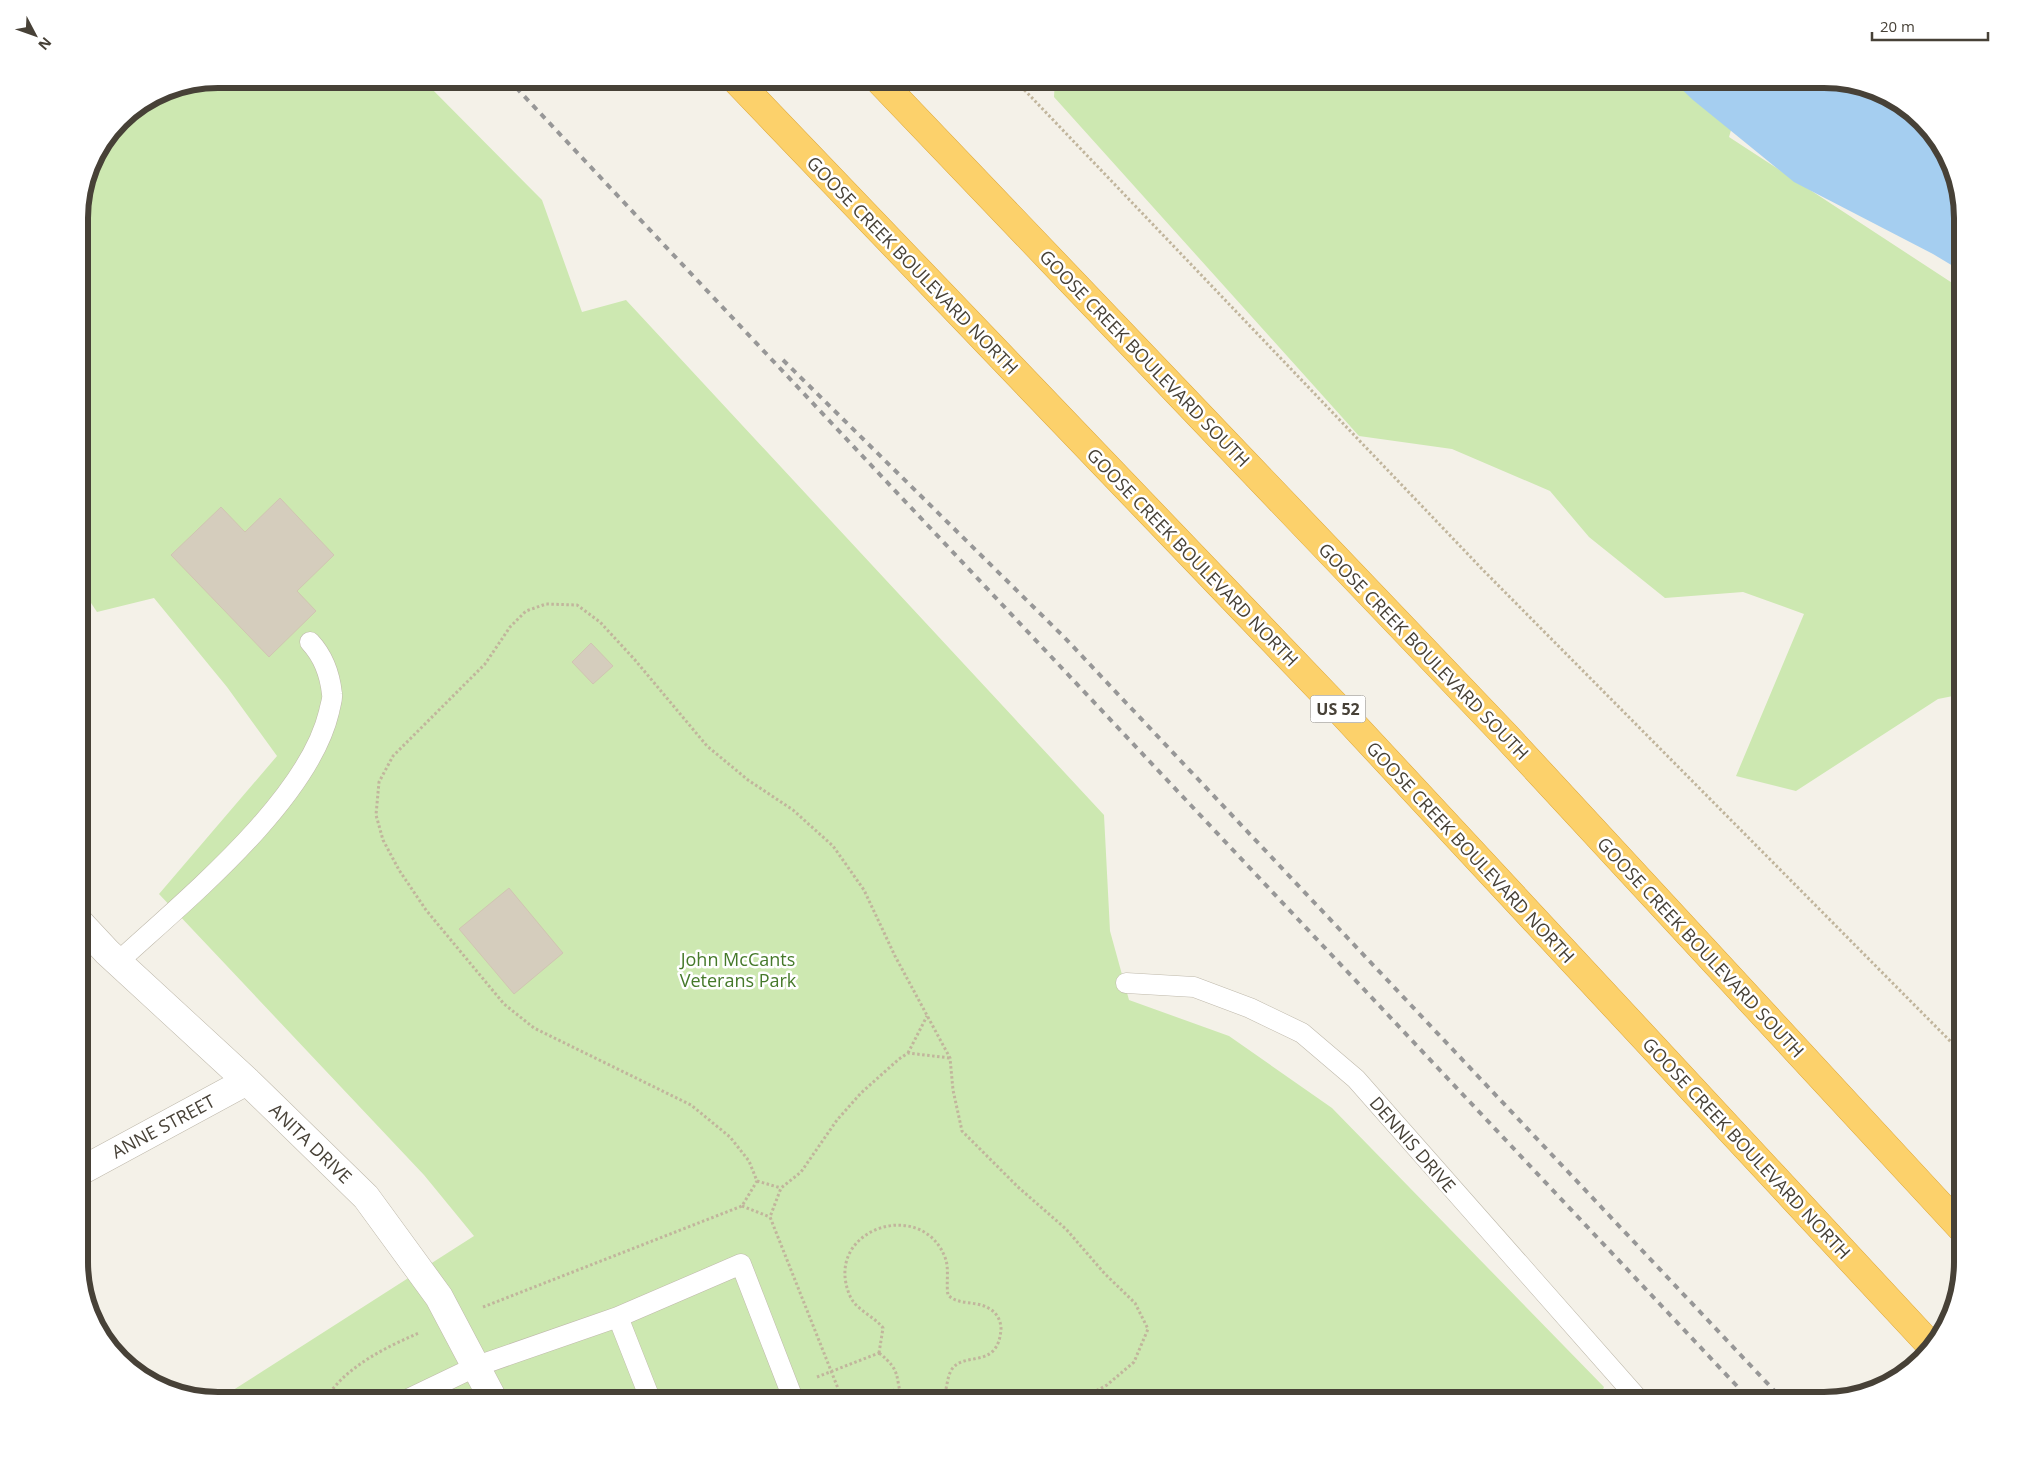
<svg xmlns="http://www.w3.org/2000/svg" width="2042" height="1480" font-family="'Open Sans',sans-serif">
  <rect width="100%" height="100%" fill="#f4f1e8"/>
  <path fill="#cde8b1" d="M218 79H422L542 200 582 312 626 300 1104 815 1110 931 1129 1000 1229 1036 1332 1108 1604 1387 1598 1401H1543L1535 1395 1473 1390 1466 1401H216L474 1236 424 1175 159 894 277 756 227 687 154 598 97 612 79 585V209L89 164 120 119 165 89Z
    M1055 79H1746L1729 137 1963 290V694L1938 699 1796 791 1736 776 1804 614 1743 592 1665 598 1589 537 1550 491 1452 449 1359 436 1054 97Z"/>
  <path fill="#a5cef0" d="M1671 79H1824L1868 86 1909 107 1949 156 1963 218V272L1933 254 1794 182 1693 100Z"/>
  <path fill="#d5cdbd" stroke="#d0c5b1" d="M280 498 334 555 297 591 316 611 269 657 171 555 221 507 245 532Z
    M591 643 613 666 593 684 572 662Z
    M509 888 563 953 514 994 459 929Z
    M894 1389 899 1401H872L871 1397Z"/>
  <g fill="none" stroke-linecap="round" stroke-linejoin="round">
    <defs>
      <path id="lane" d="M118 962C184 901 308 801 329 712 330 706 333 699 332 694 330 675 323 656 310 642
        M1126 983 1194 987 1250 1008 1302 1033 1356 1079 1640 1401
        M618 1317 651 1401
        M404 1401 477 1366 618 1317 741 1264 794 1401"/>
      <path id="street" d="M79 922 107 952 247 1081 366 1197 439 1297 494 1401
        M79 1172 247 1081"/>
      <path id="highway" d="M735 79 1335 705 1933 1348
        M878 79 1505 735 1963 1230"/>
    </defs>
    <use href="#lane" stroke="#bfb9ab" stroke-width="21"/>
    <use href="#street" stroke="#bfb9ab" stroke-width="29"/>
    <use href="#highway" stroke="#dca73a" stroke-width="29"/>
    <path stroke="#c1b59c" stroke-width="3" stroke-dasharray="2.5 2.5" stroke-linecap="butt" d="M1014 79 1483 570 1963 1054
      M908 1053 927 1016
      M757 1181 781 1188
      M742 1206 770 1217
      M483 1307 742 1206 757 1181 749 1161 730 1137 691 1105 534 1028 504 1004 426 910 399 870 383 840 376 815 379 782 393 756 485 664 510 627 526 611 546 604 577 605 600 622 635 660 707 746 748 780 793 810 833 846 864 890 895 956 950 1058 953 1090 962 1131 1018 1187 1066 1229 1105 1274 1135 1303 1148 1329 1134 1362 1107 1385 1077 1401
      M879 1353 883 1328C874 1316 856 1310 850 1296 821 1229 924 1195 946 1260 949 1271 946 1284 948 1295 959 1306 977 1300 990 1309 997 1313 1001 1321 1001 1329 998 1370 965 1351 952 1369 946 1378 948 1391 941 1401
      M879 1353C903 1372 894 1377 903 1401
      M817 1377 879 1353
      M324 1401C345 1367 384 1348 419 1333
      M843 1401 770 1217 781 1188 801 1172 837 1120 861 1093 899 1059 908 1053 950 1058"/>
    <use href="#lane" stroke="#fff" stroke-width="20"/>
    <use href="#street" stroke="#fff" stroke-width="28"/>
    <use href="#highway" stroke="#fcd16b" stroke-width="28"/>
    <path stroke="#979797" stroke-width="4" stroke-dasharray="6 6" stroke-linecap="butt" d="M508 79 1751 1401
      M783 360 1065 638 1784 1401"/>
  </g>
  <g text-anchor="middle" dominant-baseline="central" stroke-width="5" stroke-linejoin="round" paint-order="stroke">
    <rect fill="#fff" stroke="#7e7a73" stroke-width="1" x="1310.5" y="695.5" width="55" height="27" rx="4"/>
    <g font-size="16" font-weight="bold" fill="#474137">
      <text x="1338" y="709">US 52</text>
    </g>
    <g font-size="18" fill="#474137" stroke="#fff">
      <text transform="translate(913 265) rotate(46)">GOOSE CREEK BOULEVARD NORTH</text>
      <text transform="translate(1145 358) rotate(46)">GOOSE CREEK BOULEVARD SOUTH</text>
      <text transform="translate(1193 557) rotate(46)">GOOSE CREEK BOULEVARD NORTH</text>
      <text transform="translate(1424 651) rotate(46)">GOOSE CREEK BOULEVARD SOUTH</text>
      <text transform="translate(1471 852) rotate(47)">GOOSE CREEK BOULEVARD NORTH</text>
      <text transform="translate(1701 947) rotate(47)">GOOSE CREEK BOULEVARD SOUTH</text>
      <text transform="translate(163 1126) rotate(-28)">ANNE STREET</text>
      <text transform="translate(311 1143) rotate(44)">ANITA DRIVE</text>
      <text transform="translate(1413 1144) rotate(49)">DENNIS DRIVE</text>
      <text transform="translate(1747 1148) rotate(47)">GOOSE CREEK BOULEVARD NORTH</text>
    </g>
    <g font-size="18" fill="#45792a" stroke="#fff">
      <text x="738" y="959">John McCants<tspan x="738" dy="21">Veterans Park</tspan></text>
    </g>
  </g>
  <path d="M0 0H2042V1480H0ZM218 88H1824A130 130 0 0 1 1954 218V1262A130 130 0 0 1 1824 1392H218A130 130 0 0 1 88 1262V218A130 130 0 0 1 218 88Z" fill="#fff" fill-rule="evenodd"/>
  <path fill="none" stroke="#474137" stroke-width="6" d="M218 88H1824A130 130 0 0 1 1954 218V1262A130 130 0 0 1 1824 1392H218A130 130 0 0 1 88 1262V218A130 130 0 0 1 218 88Z"/>
  <g transform="translate(35 35) rotate(131)" stroke="#ffffff" stroke-width="4" paint-order="stroke">
  <path d="M0-4L9 19L0 12L-9 19Z" fill="#474137"/>
  <text y="-8" font-size="14" font-weight="bold" text-anchor="middle" fill="#474137">N</text>
  </g>
  <path d="M1872 32v8h116v-8" fill="none" stroke="#474137" stroke-width="2.5"/>
  <text x="1880" y="32" font-size="15" fill="#474137" stroke="#ffffff" stroke-width="4" paint-order="stroke">20 m</text>
</svg>
